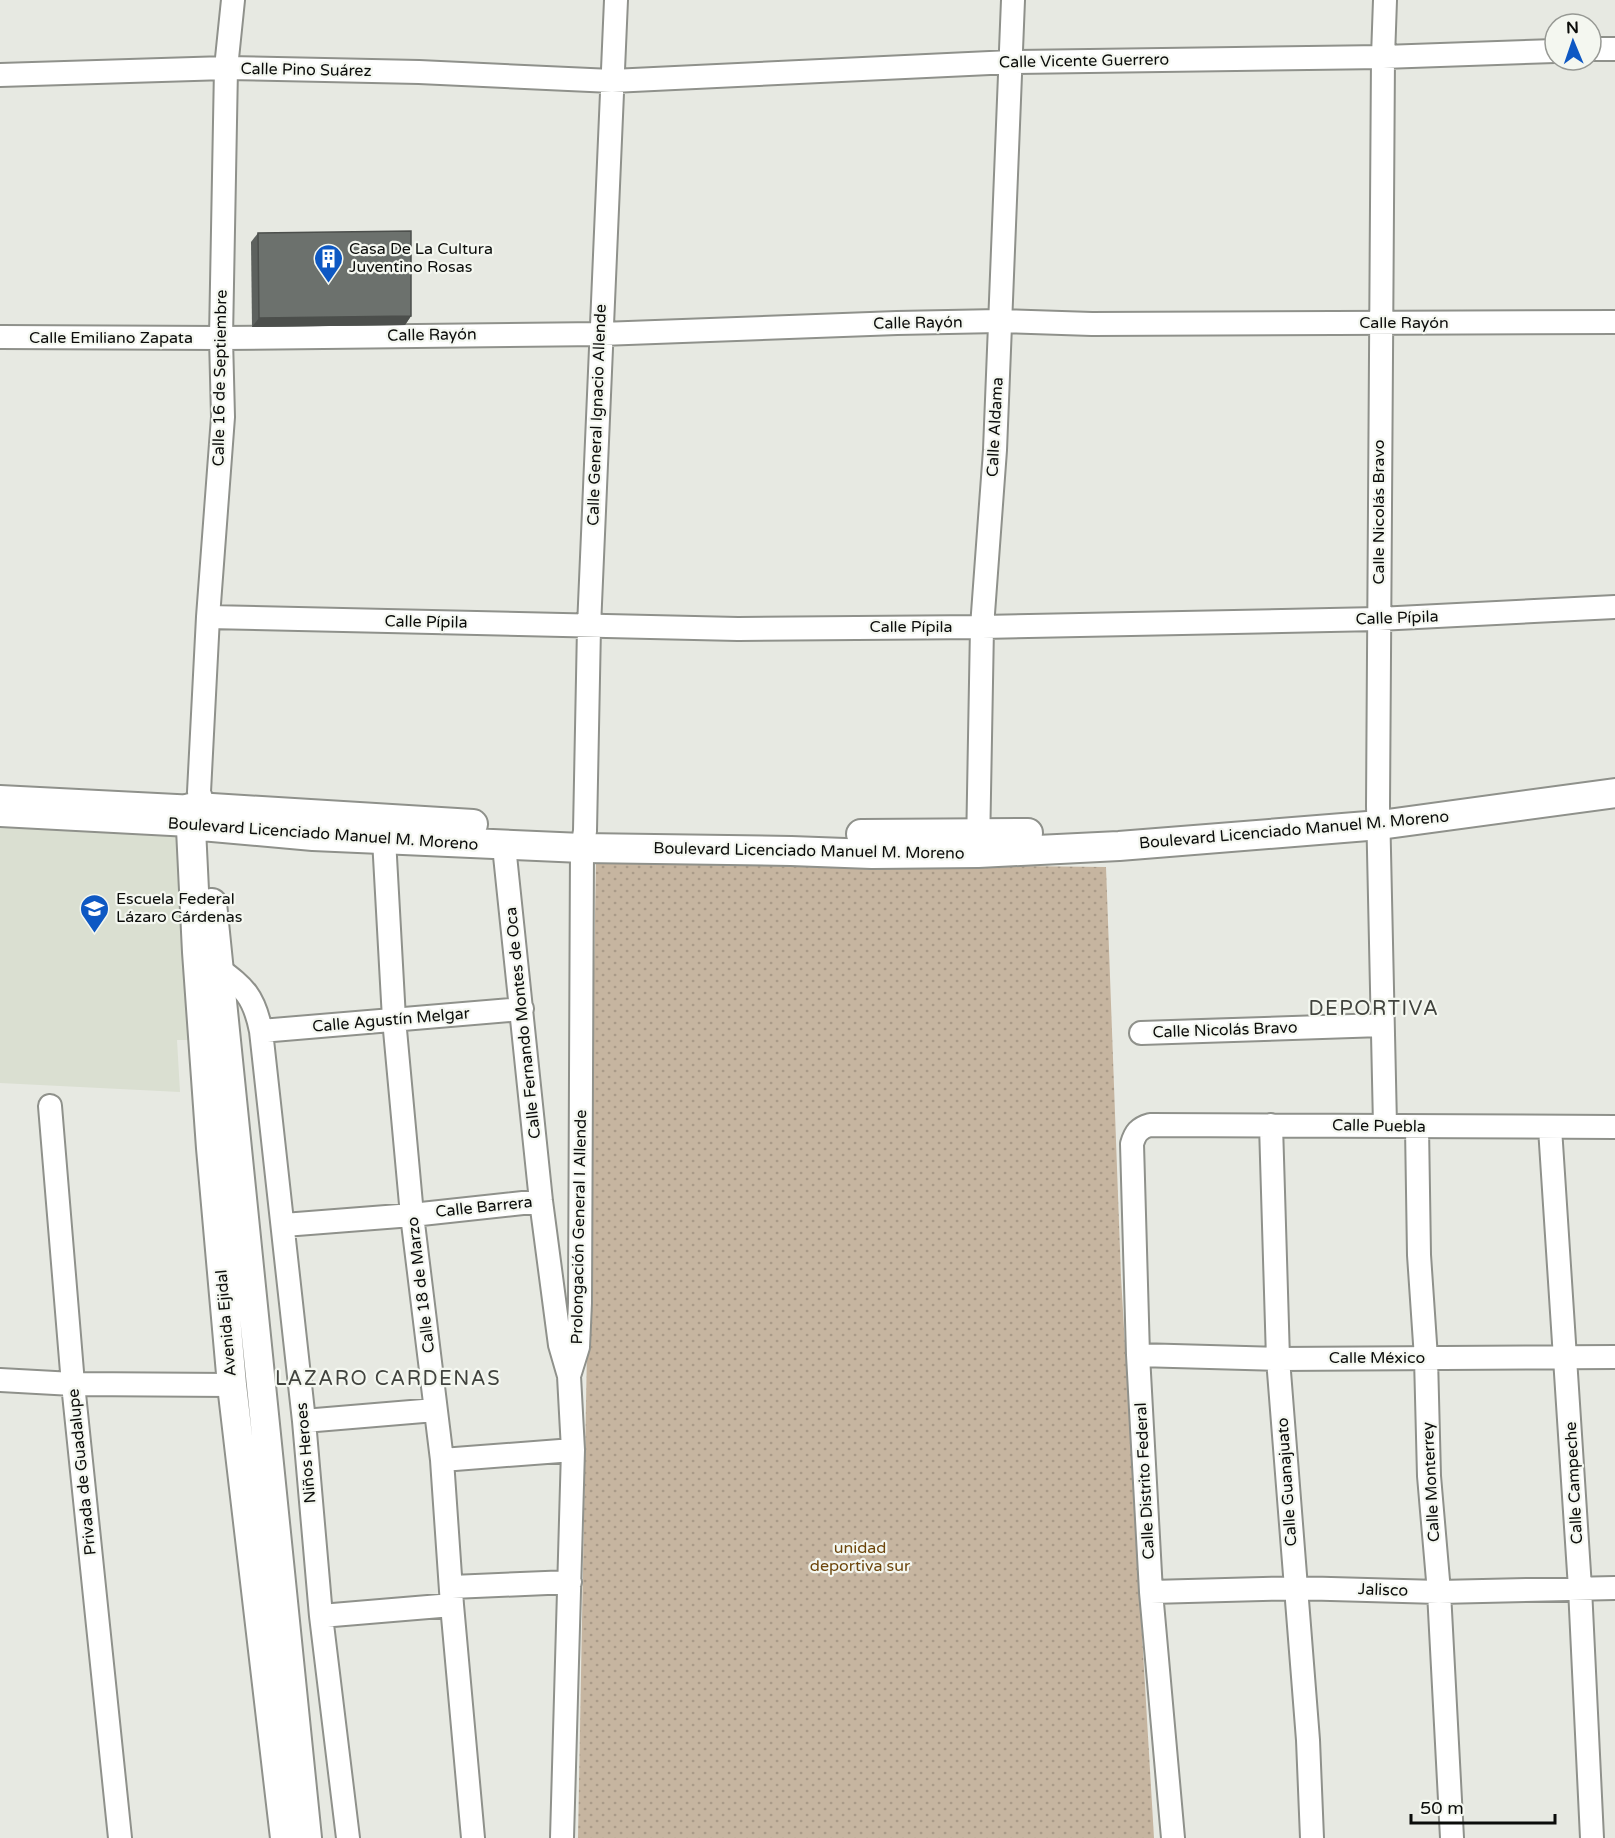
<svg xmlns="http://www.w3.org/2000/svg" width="1615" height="1838" font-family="'Varela Round',sans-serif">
  <defs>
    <pattern id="park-dots" width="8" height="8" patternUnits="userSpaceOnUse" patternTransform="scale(1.5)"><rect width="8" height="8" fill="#c6b5a0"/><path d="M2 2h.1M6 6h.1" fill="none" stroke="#a99a88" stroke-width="1.8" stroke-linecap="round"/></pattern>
  </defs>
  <rect width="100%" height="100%" fill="#e7e9e2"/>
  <path fill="#dadfd1" d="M0 823 186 828 196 1040H177L180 1092 0 1083Z"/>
  <path fill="url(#park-dots)" d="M596 861 1106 867 1121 1277 1154 1838H578Z"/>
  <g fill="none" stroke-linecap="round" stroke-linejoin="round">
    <defs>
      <path id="minor" d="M1385 0 1383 57 1378 806 1385 1125
        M1591 49H1615
        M0 75 226 68 419 72 612 81 1011 62 1383 57 1555 51
        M0 337 221 338 601 334 897 323 999 321 1092 324 1615 322
        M208 617 738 629 982 627 1378 619 1615 607
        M0 797 196 807
        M204 807 199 792 208 617 223 417 221 338 226 68 233 0
        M0 815 190 825
        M384 839 394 1019 412 1215 442 1460 452 1605 473 1838
        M504 846 541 1201 560 1345 569 1376
        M978 849 982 627 995 450 1013 0
        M210 962C241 986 253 991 261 1031L304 1421 321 1616 348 1838
        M261 1031 522 1009
        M1141 1033 1382 1025
        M50 1106 73 1384 120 1838
        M1271 1125 1278 1359 1308 1740 1312 1838
        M1417 1127 1419 1255 1426 1358 1429 1476 1439 1592 1452 1838
        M1550 1128 1580 1588 1592 1838
        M284 1225 412 1215 541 1201
        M1138 1355 1278 1359 1615 1357
        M0 1380 73 1384 232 1385
        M304 1421 435 1410
        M442 1460 573 1450
        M452 1587 570 1582
        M1151 1592 1295 1588 1439 1592 1615 1588
        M321 1616 452 1605
        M562 1838 573 1450 569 1376 578 1347 580 1303 582 848 585 831 589 627 616 0
        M1173 1838 1151 1592 1138 1355 1132 1144C1135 1133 1139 1128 1150 1125L1615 1127"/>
      <path id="major" d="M196 807 473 824
        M190 808 197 952 211 1148 232 1385 285 1838
        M190 825 313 836 582 848 791 851 872 854 978 853 1119 846 1380 825 1615 793
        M861 834 1028 833
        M212 903 307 1838"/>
    </defs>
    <use href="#minor" stroke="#8f918b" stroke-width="26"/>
    <use href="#major" stroke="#8f918b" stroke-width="32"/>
    <use href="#minor" stroke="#fff" stroke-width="22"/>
    <use href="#major" stroke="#fff" stroke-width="28"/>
  </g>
  <path fill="#5d615e" d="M258 233 411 316 405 325 252 327 251 242Z"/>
  <path fill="#4c4f4c" d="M411 316 405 325 252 327 259 318Z"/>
  <path fill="#6c716d" stroke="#4c4f4c" stroke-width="1.5" d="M411 231V316L259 318 258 233Z"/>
  <defs>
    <symbol id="building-pin" viewBox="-11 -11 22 30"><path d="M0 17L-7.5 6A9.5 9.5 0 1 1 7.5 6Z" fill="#0e58c3" stroke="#f4f7f0"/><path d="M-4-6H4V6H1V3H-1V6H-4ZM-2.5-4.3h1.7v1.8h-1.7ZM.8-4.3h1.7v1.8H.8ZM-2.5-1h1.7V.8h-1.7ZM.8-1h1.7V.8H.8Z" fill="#fff"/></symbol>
    <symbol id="school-pin" viewBox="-11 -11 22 30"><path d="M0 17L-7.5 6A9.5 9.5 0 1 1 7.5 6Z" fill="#0e58c3" stroke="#f4f7f0"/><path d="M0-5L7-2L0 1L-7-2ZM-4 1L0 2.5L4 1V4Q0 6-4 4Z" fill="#fff"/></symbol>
  </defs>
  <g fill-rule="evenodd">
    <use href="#building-pin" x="312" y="242" width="33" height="45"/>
    <use href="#school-pin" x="78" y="892" width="33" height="45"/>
  </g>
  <g text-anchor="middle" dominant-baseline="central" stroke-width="4.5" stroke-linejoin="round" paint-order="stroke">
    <g font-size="16" fill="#0b0c0a" stroke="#f4f7f0">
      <text transform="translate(1084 61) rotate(-1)">Calle Vicente Guerrero</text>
      <text transform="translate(306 70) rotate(1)">Calle Pino Suárez</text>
      <text transform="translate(918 323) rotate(-1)">Calle Rayón</text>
      <text x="1404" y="323">Calle Rayón</text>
      <text transform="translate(432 335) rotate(-1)">Calle Rayón</text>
      <text x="111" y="338">Calle Emiliano Zapata</text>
      <text transform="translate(220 378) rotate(-89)">Calle 16 de Septiembre</text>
      <text transform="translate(597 415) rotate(-88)">Calle General Ignacio Allende</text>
      <text transform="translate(995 427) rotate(-87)">Calle Aldama</text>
      <text transform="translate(1379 512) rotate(-90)">Calle Nicolás Bravo</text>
      <text transform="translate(1397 618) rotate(-2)">Calle Pípila</text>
      <text transform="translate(426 622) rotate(1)">Calle Pípila</text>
      <text x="911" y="627">Calle Pípila</text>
      <text transform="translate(1294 830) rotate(-5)">Boulevard Licenciado Manuel M. Moreno</text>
      <text transform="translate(323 834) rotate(4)">Boulevard Licenciado Manuel M. Moreno</text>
      <text transform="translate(809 851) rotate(1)">Boulevard Licenciado Manuel M. Moreno</text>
      <text transform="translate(391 1020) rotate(-5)">Calle Agustín Melgar</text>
      <text transform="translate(523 1023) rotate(-96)">Calle Fernando Montes de Oca</text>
      <text transform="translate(1225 1030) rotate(-2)">Calle Nicolás Bravo</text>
      <text transform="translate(1379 1126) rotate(1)">Calle Puebla</text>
      <text transform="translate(484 1207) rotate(-6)">Calle Barrera</text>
      <text transform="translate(579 1227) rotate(-89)">Prolongación General I Allende</text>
      <text transform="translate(421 1285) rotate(-97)">Calle 18 de Marzo</text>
      <text transform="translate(226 1323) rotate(-95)">Avenida Ejidal</text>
      <text x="1377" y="1358">Calle México</text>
      <text transform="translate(306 1453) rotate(-95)">Niños Heroes</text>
      <text transform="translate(82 1472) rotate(-96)">Privada de Guadalupe</text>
      <text transform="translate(1145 1481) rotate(-93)">Calle Distrito Federal</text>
      <text transform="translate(1287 1482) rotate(-94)">Calle Guanajuato</text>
      <text transform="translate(1431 1482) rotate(-93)">Calle Monterrey</text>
      <text transform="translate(1574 1483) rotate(-93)">Calle Campeche</text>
      <text transform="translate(1383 1590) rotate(2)">Jalisco</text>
    </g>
    <g font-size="16" fill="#0b0c0a" stroke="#f4f7f0" text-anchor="start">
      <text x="349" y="249">Casa De La Cultura<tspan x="349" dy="18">Juventino Rosas</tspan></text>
      <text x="116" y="899">Escuela Federal<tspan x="116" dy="18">Lázaro Cárdenas</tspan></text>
    </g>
    <g font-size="16" fill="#6c450b" stroke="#f4f7f0">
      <text x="860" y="1548">unidad<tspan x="860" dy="18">deportiva sur</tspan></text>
    </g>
    <g font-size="20" letter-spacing="1.5" fill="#41433e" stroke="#f4f7f0">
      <text x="1374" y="1009">DEPORTIVA</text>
      <text x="388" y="1379">LAZARO CARDENAS</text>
    </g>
  </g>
  <g transform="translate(1573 42) rotate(358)"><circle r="28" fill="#f4f7f0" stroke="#979994" stroke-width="1.5"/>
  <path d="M0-4.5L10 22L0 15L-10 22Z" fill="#0e58c3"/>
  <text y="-9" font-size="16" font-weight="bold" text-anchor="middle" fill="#0b0c0a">N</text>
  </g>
  <path d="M1411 1814v9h144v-9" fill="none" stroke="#0b0c0a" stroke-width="3"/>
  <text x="1420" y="1814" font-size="18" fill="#0b0c0a" stroke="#f4f7f0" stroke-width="4.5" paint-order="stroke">50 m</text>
</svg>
